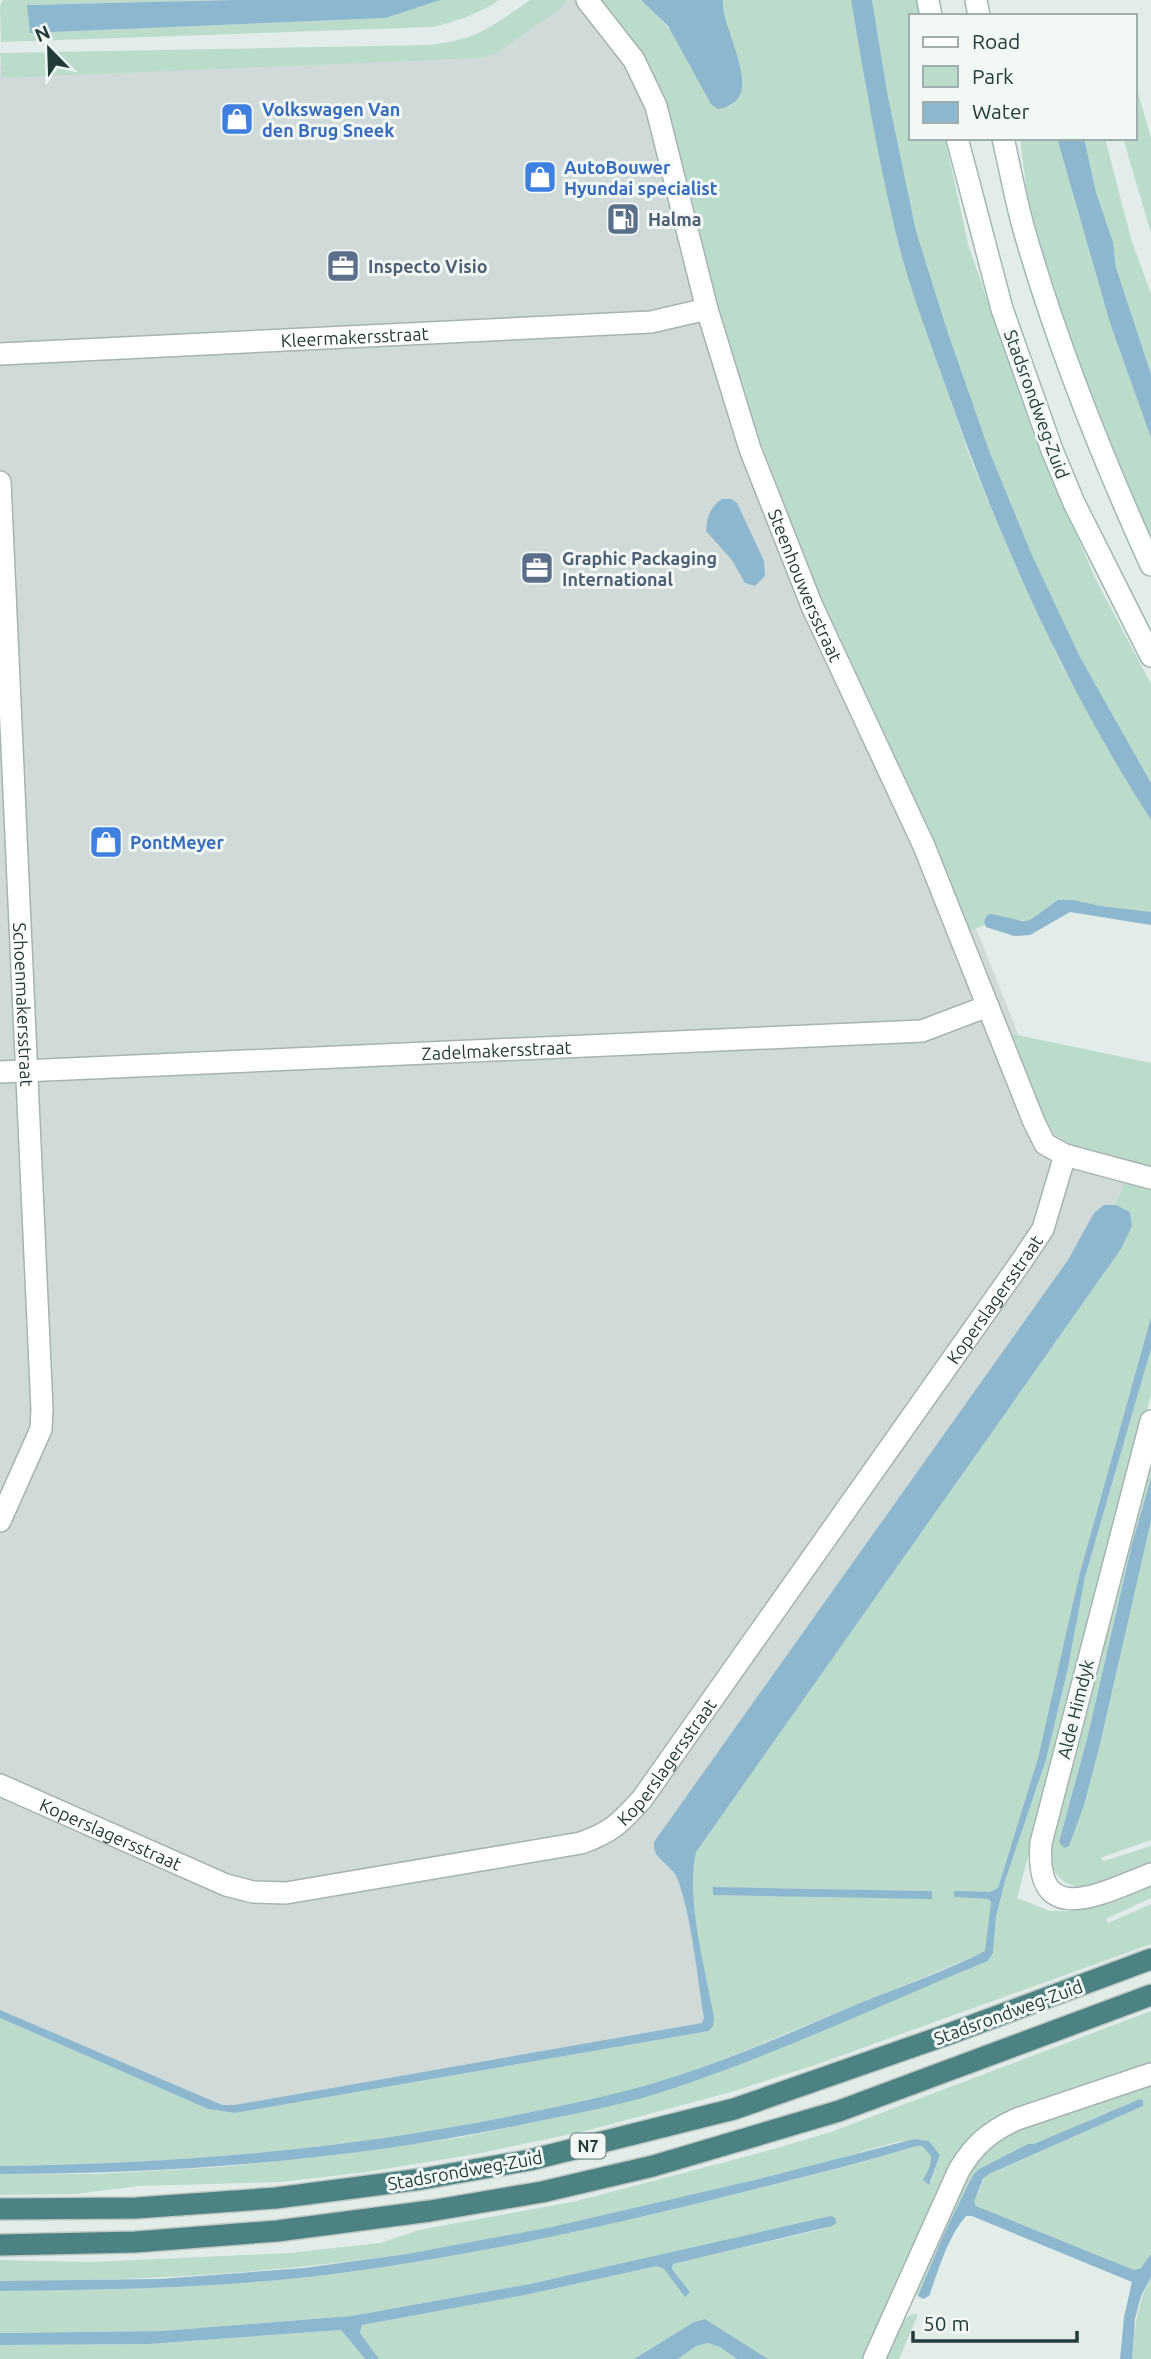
<svg xmlns="http://www.w3.org/2000/svg" width="1151" height="2359" font-family="Ubuntu,sans-serif">
  <rect width="100%" height="100%" fill="#e2ece9"/>
  <path fill="#d0dbd9" d="M548 0H621L708 117 974 923 1028 1059 1151 1122 1118 1217 708 2024 221 2108 0 2012V66L457 51Z"/>
  <path fill="#bcdccb" fill-rule="evenodd" d="M3 0H233L28 5 31 33 386 18 440 0H499C478 14 458 21 433 27L1 42 0 6Z
    M530 0H567L562 8 495 54 480 58 2 78 0 53 428 45C477 40 491 27 530 0Z
    M601 0C613 0 628 0 639 0 654 4 716 89 730 107 762 75 719 36 723 0H851L868 100 897 236 928 336 971 460 1014 563 1062 666 1151 820V912L1100 906 1073 900 1044 911 1030 920 984 922 985 925 970 931 909 786 877 724 820 599 745 400 716 306 692 198 656 81 646 62Z
    M872 0H916L920 16H911V138H945L968 244 1036 441 1096 580 1151 684V783L1080 657 1032 555 990 453 947 330 916 231 888 97Z
    M1135 83 1151 138V233L1123 138H1135Z
    M1020 138H1057L1110 323 1151 438V538L1078 364 1035 232 1027 194Z
    M1084 138H1105L1131 239 1151 294V374L1116 266 1113 242 1096 192Z
    M1012 1034 1151 1063V1166C1125 1159 1079 1153 1059 1137 1041 1123 1021 1057 1012 1034Z
    M1125 1182 1151 1189V1317L1079 1576 1038 1758 998 1888 990 1892H954V1897L988 1899 991 1902 986 1951C926 1977 865 2001 804 2026 754 2047 703 2069 651 2084 605 2098 558 2107 511 2116 342 2150 172 2164 0 2166V2018L208 2109 235 2113 709 2031 714 2018C706 1970 685 1898 696 1852L1121 1249 1130 1212 1116 1205ZM714 1887 932 1891V1898L713 1895Z
    M1151 1349V1395L1017 1898 1050 1911H1071L1151 1883V1898L1106 1919 1108 1923 1151 1904V1944L818 2064 731 2092 585 2131 476 2154 366 2172 282 2182 138 2186 76 2194 0 2195V2174H95L221 2167 343 2154 463 2137 582 2112 655 2094 988 1961 993 1953 996 1917 1005 1881 1046 1760 1068 1668 1085 1577Z
    M1151 1443V1478L1132 1544 1087 1739 1059 1842 1101 1740 1151 1521V1840L1100 1858 1104 1861 1151 1846V1867C1116 1879 1064 1910 1048 1857Z
    M1151 2011V2065L992 2122 887 2305 863 2359H768L705 2319 694 2322 634 2359H379L360 2333 362 2325 525 2295 657 2266 664 2269 690 2292 672 2269 673 2264 832 2227 667 2254 530 2284 351 2316 162 2331 0 2333V2291C110 2290 224 2288 333 2274 452 2259 570 2233 687 2206 764 2187 841 2170 917 2146H922L931 2156 930 2166 923 2180 931 2182 940 2155 929 2141 914 2139C881 2144 849 2157 816 2165 729 2187 641 2208 553 2227 369 2267 188 2281 0 2281V2260L90 2262 289 2253 380 2243 419 2230 577 2201 767 2151 831 2132Z
    M1151 2081V2254L1141 2268 1134 2270 976 2206 974 2202 984 2179 989 2174 1143 2106 1106 2113 1034 2145 1028 2144 979 2169 943 2236 918 2296 914 2292 964 2173 991 2142 1019 2129Z
    M1151 2277V2359H1132C1134 2329 1137 2304 1151 2277Z
    M912 2314H918L899 2359H882L902 2321Z
    M341 2330 365 2359H0V2345L149 2344Z
    M708 2343 720 2347 737 2359H678L696 2346Z"/>
  <path fill="#8cb7ce" d="M233 0H440L386 18 30 33 27 5Z
    M641 0H723C720 31 771 100 718 109L711 104 668 26Z
    M851 0H872L888 97 916 231 947 330 990 453 1032 555 1080 657 1151 783V820C1065 686 999 540 947 390 929 339 909 287 896 234 878 157 864 78 851 0Z
    M1057 138H1084L1096 192 1113 242 1116 267 1151 374V438L1110 323Z
    M722 499H731L737 503 764 561 765 576 755 586 745 583 732 560 706 531C707 517 710 507 722 499Z
    M1058 900H1073L1101 906 1151 912V925L1070 912 1030 935 1014 936 986 927 984 922 987 915 992 914 1022 921 1030 920Z
    M1104 1205H1116L1130 1212 1132 1226 1121 1249 696 1852C685 1898 706 1970 714 2018L713 2026 709 2031 235 2113 208 2109 0 2018V2010L222 2105H235L702 2023 704 2018C697 1976 692 1919 678 1880 672 1863 652 1861 654 1842L1068 1260 1094 1213Z
    M1151 1317V1349L1085 1577 1068 1668 1046 1760 1005 1881 996 1917 993 1953 988 1961C879 2005 772 2057 659 2093 614 2107 567 2115 520 2125 349 2160 175 2174 0 2174V2166C172 2164 342 2150 511 2116 558 2107 605 2097 651 2084 720 2064 787 2034 853 2006 897 1988 943 1972 985 1951L991 1902 988 1899 954 1897V1891L990 1892 998 1888 1038 1758 1079 1576Z
    M1151 1478V1521L1101 1740 1084 1805 1069 1846 1064 1848 1059 1842 1087 1739 1132 1544Z
    M713 1887 932 1891V1899L713 1895Z
    M1140 2099 1143 2100V2106L989 2174 983 2179 974 2202 976 2206 1134 2270 1141 2268 1151 2254V2277L1141 2296 1135 2319 1132 2359H1120L1124 2317 1132 2282 972 2216H966C947 2238 939 2269 929 2296L923 2299 918 2296 943 2236 973 2175 979 2169 1028 2144H1034Z
    M914 2139 929 2141 940 2155 929 2185 923 2180 930 2166 931 2156 922 2146H917C841 2169 764 2187 687 2206 570 2234 452 2259 333 2274 223 2288 111 2290 0 2291V2281L159 2279 304 2268 407 2254 552 2227 759 2179Z
    M831 2216 835 2218 836 2223 832 2226 673 2264 672 2269 690 2292 685 2297 664 2269 657 2266 525 2295 362 2325 360 2333 379 2359H365L341 2330 149 2344 0 2345V2333L162 2331 351 2316 530 2284Z
    M705 2319 768 2359H737L720 2347 708 2343 696 2346 678 2359H634L694 2322Z"/>
  <g fill="none" stroke-linecap="round" stroke-linejoin="round">
    <defs>
      <g id="minor">
        <path id="s1" d="M587 0 634 60 656 106 707 309 750 449 812 606 924 846 1034 1122 1045 1144 1065 1155 1151 1178"/>
        <path id="s2" d="M0 354 651 322 707 309"/>
        <path id="s3" d="M0 482 42 1410 41 1429 0 1521"/>
        <path id="s4" d="M0 1072 922 1031 988 1006"/>
        <path d="M1151 1421 1041 1843C1034 1931 1102 1893 1151 1874"/>
        <path id="s5" d="M0 1785 226 1885 253 1892 286 1893 581 1843C612 1832 620 1823 642 1799L1023 1259 1043 1229 1065 1155"/>
        <path d="M874 2359 959 2170C974 2145 990 2131 1017 2119L1151 2074"/>
      </g>
      <path id="secondary" d="M928 0 931 16
        M976 0 979 16
        M957 138 1002 309 1052 450 1074 503 1151 656
        M1003 138C1010 168 1015 197 1023 226 1056 343 1101 455 1151 565"/>
      <path id="trunk" d="M0 2209 136 2208 276 2198 422 2179 530 2160 734 2109 949 2034 1151 1959
        M0 2245 135 2242 277 2231 430 2211 542 2192 653 2166 839 2111 1151 1995"/>
    </defs>
    <use href="#minor" stroke="#a5b4b1" stroke-width="24"/>
    <use href="#secondary" stroke="#a1b7b3" stroke-width="24"/>
    <use href="#trunk" stroke="#c1c8c8" stroke-width="24"/>
    <use href="#minor" stroke="#fff" stroke-width="21"/>
    <use href="#secondary" stroke="#fff" stroke-width="21"/>
    <use href="#trunk" stroke="#4c8382" stroke-width="21"/>
  </g>
  <defs>
    <symbol id="shop-square" viewBox="-11 -11 22 22"><rect x="-9" y="-9" width="18" height="18" rx="4" fill="#3f7fe0" stroke="#f2f8f6"/><path d="M-5-2.5h2.3a2.7 3.5 0 0 1 5.4 0H5L5.5 6h-11ZM-1.5-2.5h3a1.5 2.3 0 0 0-3 0Z" fill="#fff"/></symbol>
    <symbol id="fuel-square" viewBox="-11 -11 22 22"><rect x="-9" y="-9" width="18" height="18" rx="4" fill="#5c6f8a" stroke="#f2f8f6"/><path d="M-5.5-6h7V0h2V4h1.3V-2.5L3-4.5l.8-.8L6-3V5H2.5V1h-1V6h-7ZM-4.2-4.7v3.2H.2V-4.7Z" fill="#fff"/></symbol>
    <symbol id="office-square" viewBox="-11 -11 22 22"><rect x="-9" y="-9" width="18" height="18" rx="4" fill="#5c6f8a" stroke="#f2f8f6"/><path d="M-6-3h4V-5.5h4V-3h4V5H-6ZM-1-4.5V-3h2v-1.5ZM-6 0V1H6V0Z" fill="#fff"/></symbol>
  </defs>
  <g fill-rule="evenodd">
    <use href="#shop-square" x="218" y="100" width="38" height="38"/>
    <use href="#shop-square" x="521" y="158" width="38" height="38"/>
    <use href="#fuel-square" x="604" y="200" width="38" height="38"/>
    <use href="#office-square" x="324" y="247" width="38" height="38"/>
    <use href="#office-square" x="518" y="549" width="38" height="38"/>
    <use href="#shop-square" x="87" y="823" width="38" height="38"/>
  </g>
  <g text-anchor="middle" dominant-baseline="central" stroke-width="6" stroke-linejoin="round" paint-order="stroke">
    <rect fill="#f2f8f6" stroke="#617472" stroke-width="2" x="570.5" y="2133.5" width="35" height="25" rx="5"/>
    <g font-size="16" font-weight="bold" fill="#233c3a">
      <text x="588" y="2146">N7</text>
    </g>
    <g font-size="18" font-weight="bold" fill="#366cbe" stroke="#f2f8f6" text-anchor="start">
      <text x="262" y="109">Volkswagen Van<tspan x="262" dy="21">den Brug Sneek</tspan></text>
      <text x="564" y="167">AutoBouwer<tspan x="564" dy="21">Hyundai specialist</tspan></text>
      <text x="130" y="842">PontMeyer</text>
    </g>
    <g font-size="18" font-weight="bold" fill="#4e5e75" stroke="#f2f8f6" text-anchor="start">
      <text x="648" y="219">Halma</text>
      <text x="368" y="266">Inspecto Visio</text>
      <text x="562" y="558">Graphic Packaging<tspan x="562" dy="21">International</tspan></text>
    </g>
    <g font-size="18" fill="#233c3a" stroke="#f2f8f6">
      <text stroke="none"><textPath href="#s2" startOffset="355">Kleermakersstraat</textPath></text>
      <text transform="translate(1037 404) rotate(70)">Stadsrondweg-Zuid</text>
      <text stroke="none"><textPath href="#s1" startOffset="630">Steenhouwersstraat</textPath></text>
      <text stroke="none"><textPath href="#s3" startOffset="523">Schoenmakersstraat</textPath></text>
      <text stroke="none"><textPath href="#s4" startOffset="497">Zadelmakersstraat</textPath></text>
      <text stroke="none"><textPath href="#s5" startOffset="1295">Koperslagersstraat</textPath></text>
      <text transform="translate(1075 1709) rotate(-76)">Alde Himdyk</text>
      <text stroke="none"><textPath href="#s5" startOffset="728">Koperslagersstraat</textPath></text>
      <text stroke="none"><textPath href="#s5" startOffset="121">Koperslagersstraat</textPath></text>
      <text transform="translate(1008 2012) rotate(-20)">Stadsrondweg-Zuid</text>
      <text transform="translate(465 2170) rotate(-10)">Stadsrondweg-Zuid</text>
    </g>
  </g>
  <rect x="909" y="14" width="228" height="126" fill="#f2f8f6" stroke="#9fadab" stroke-width="2"/>
  <rect x="923" y="37" width="35" height="10" fill="#ffffff" stroke="#9fadab" stroke-width="2"/>
  <text x="972" y="49" font-size="21" fill="#233c3a">Road</text>
  <rect x="923" y="66" width="35" height="21" fill="#bcdccb" stroke="#9fadab" stroke-width="2"/>
  <text x="972" y="84" font-size="21" fill="#233c3a">Park</text>
  <rect x="923" y="102" width="35" height="21" fill="#8cb7ce" stroke="#9fadab" stroke-width="2"/>
  <text x="972" y="119" font-size="21" fill="#233c3a">Water</text>
  <g transform="translate(49 49) rotate(337)" stroke="#f2f8f6" stroke-width="5" paint-order="stroke">
  <path d="M0-5L12 26L0 18L-12 26Z" fill="#233c3a"/>
  <text y="-10" font-size="19" font-weight="bold" text-anchor="middle" fill="#233c3a">N</text>
  </g>
  <path d="M913 2331v10h164v-10" fill="none" stroke="#233c3a" stroke-width="3.5"/>
  <text x="923" y="2331" font-size="21" fill="#233c3a" stroke="#f2f8f6" stroke-width="5" paint-order="stroke">50 m</text>
</svg>
